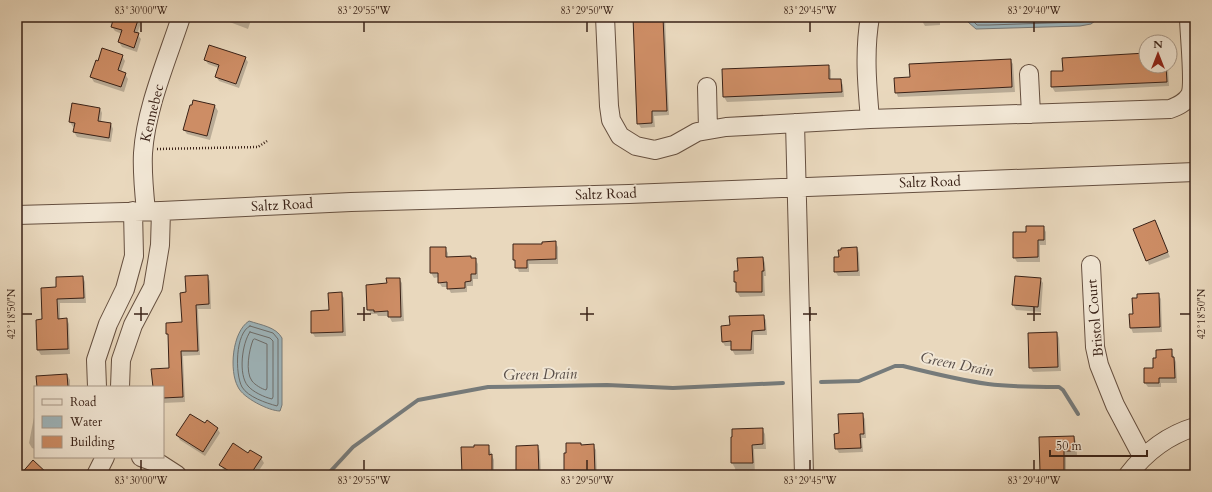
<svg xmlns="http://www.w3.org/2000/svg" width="1212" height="492" font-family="Cardo,serif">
  <rect width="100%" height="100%" fill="#e9d8bd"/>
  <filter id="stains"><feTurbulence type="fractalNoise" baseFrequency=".005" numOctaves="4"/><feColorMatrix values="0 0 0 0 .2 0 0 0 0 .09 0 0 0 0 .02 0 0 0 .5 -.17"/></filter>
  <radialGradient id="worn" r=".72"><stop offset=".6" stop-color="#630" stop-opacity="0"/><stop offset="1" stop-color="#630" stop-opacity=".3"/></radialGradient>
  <path fill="#9eb6bd" stroke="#767b7b" d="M966 17H1095V21L1091 24 1080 26 976 29 968 22Z
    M249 321C261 325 276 327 282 338V405L280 411C269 411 243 398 238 387 229 371 232 332 249 321Z"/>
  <path fill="#0003" d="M115 17H143L137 34 141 39 137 52 122 47 119 42 122 34 115 31 112 27Z
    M225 17H252L248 29 227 21Z
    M362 17H374L364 20Z
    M634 17H665L669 115 654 116 655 127 641 128 638 123Z
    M922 17H940V25L925 26 922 21Z
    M1146 54V66H1168L1169 86 1055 92 1052 87V72L1064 71Z
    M122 56 125 61 121 72 125 74 128 79 124 92 94 82 91 77Z
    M245 58 248 62 239 88 219 81 216 76 219 68 208 64 205 59Z
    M1010 60 1013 64 1015 92 898 97 896 92 911 78Z
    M828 66 831 70V80H840L843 85 844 97 727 102 724 97Z
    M194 101 215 106 218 111 210 140 187 134 184 130Z
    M100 108 102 113 101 122 111 124 113 129 111 142 77 137 74 132 75 127H73L70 122Z
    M1155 222 1170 257 1149 265 1147 260Z
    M1043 227 1046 232V245H1040V262H1017L1014 257 1027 233Z
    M555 242 558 247V264H529V272H519L514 260 543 245Z
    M445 248 448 253V258L475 259 478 264V279H473V286H467V292L451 293 448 287H442L439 282V277L434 278 431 273Z
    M857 248 859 253 860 276H838L835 271 840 258Z
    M763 258 765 263 766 276H764L765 296 740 297 737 292V285L735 282 739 272Z
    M207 276 210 281 211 309H198L200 355 183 356 185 402 163 403V387H153L170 369 169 337 167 334V324L183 323 187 293Z
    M83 277 85 282 86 303H60V320L67 319 69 324 70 354 41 355 38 350 37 321 43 320 57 288Z
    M399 279 402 283 404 321 392 322 389 316H378L377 314H371L368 309 388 284Z
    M1040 279 1043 283 1041 312 1016 310 1013 305Z
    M341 293 344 298 346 336 315 337 312 332Z
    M1158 294 1161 299 1162 332 1133 333 1131 328 1134 315Z
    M763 316 766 320 767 335H754V354L735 355 732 350V346H725L722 341 731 326Z
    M1057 333 1059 338 1061 371 1033 372 1030 367Z
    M1171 350 1176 362 1177 383H1161V387H1148L1145 383 1154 369 1157 359Z
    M67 375 70 380V387H38Z
    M862 414 865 419 866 438H862L863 452 839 453 836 448 840 434Z
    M34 417 35 418V449L32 448 29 443Z
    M205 425 217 428 220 433 205 456 180 440 177 435Z
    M762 429 765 434 766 449H754L755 475H736L735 468 732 463V438Z
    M1074 437 1076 442 1077 455H1066V475H1041L1040 438Z
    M593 445 596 450 597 475H566L565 454 581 446Z
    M488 446 494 460V475H463Z
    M537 446 540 451 541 475H518L517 474Z
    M248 454 261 458 264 463 256 475H232L223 469 221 465Z
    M845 472H859L861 475H842L845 474Z"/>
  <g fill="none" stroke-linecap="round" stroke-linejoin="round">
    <path stroke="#6c6c6a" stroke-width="1" d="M970 17 972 20 977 25H989L1080 22 1089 21 1091 17
      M976 17 979 20H989L1081 17
      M250 326 273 333 278 339V404L277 406C266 403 248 397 242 387 235 374 235 333 250 326Z
      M250 332 270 338 273 341V397L272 399C264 397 253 392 248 386 238 375 242 343 250 332Z
      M255 339 267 344V388L266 390C262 389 255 385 252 381 245 372 249 350 253 340Z"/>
    <path stroke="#767b7b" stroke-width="4" d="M821 382 859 381 895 366H903C931 373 959 380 988 384 1011 387 1035 387 1059 387L1063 390 1078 414
      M327 475 353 447 418 400 488 387 607 385 673 388 783 383"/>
  </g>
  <path fill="#cd8d65" stroke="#3a2217" d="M114 17H139L134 32 139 33 134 48 118 42 122 30 111 27Z
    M633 17H663L667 111H652V123L637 124Z
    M209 45 246 57 236 84 215 77 219 65 204 60Z
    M102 48 123 55 118 70 126 73 121 87 90 77 96 60 98 61Z
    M1146 53V66H1166L1167 82 1051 87V71H1063L1062 58Z
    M1011 59 1012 87 895 93 894 78 910 77 909 64Z
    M829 65V79H841L842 92 723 97 722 69Z
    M193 100 215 105 207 136 183 130 190 105H192Z
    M72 103 100 108 98 121 111 123 109 138 73 132 75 123 69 122Z
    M1155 220 1168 252 1146 261 1133 229Z
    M1026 226H1044V240H1038V257L1013 258V232H1026Z
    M556 241V259L527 260V268H515V260H513V244H542V242Z
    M430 247H446V257L471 256V258H476V274H471V281L465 282V288L447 289V282L438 283V273H430Z
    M857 247 858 271 834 272V257H839L838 250H841V248Z
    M763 257 764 271H762V292H736V282H734V271H738L737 258Z
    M208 275 209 304 196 305 198 351H181L183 397 163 398V387H153L151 369 169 368 168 334H166V323L182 322 180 293 186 292 185 276Z
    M83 276 84 298 57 299 58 319 67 318 68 349 37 350 36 320 42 319 41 288 56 287V277Z
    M1015 276 1041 278 1038 307 1012 305Z
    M386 278H400L401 317H388V311L374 312V310H367L366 285 387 283Z
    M342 292 343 332 311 333V311L329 310 328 293Z
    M1159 293 1160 327 1130 328 1129 314H1133L1132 298H1137V294Z
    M764 315 765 330 752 331 751 350H731V341L722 342 721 326 730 325 729 316Z
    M1057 332 1058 367 1029 368 1028 333Z
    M1172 349V357H1174L1175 378H1159V383H1144V368H1153V358H1156V350Z
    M67 374 68 387H37L36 376Z
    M863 413 864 434H860L861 448 835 449 834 434 839 433 838 414Z
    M190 414 205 423 207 420 218 428 203 452 176 435Z
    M763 428V444L752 445 753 463H731V437H732V429Z
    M1074 436 1075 451H1064V471L1040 472 1039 437Z
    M233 443 248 453 250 450 262 457 250 475H236L219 465Z
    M566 443H581V445L594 444 595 473H564V453H566Z
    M474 445H489V455L492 454V475H462L461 447H474Z
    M538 445 539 474H516V446Z
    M33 460 49 475H20Z"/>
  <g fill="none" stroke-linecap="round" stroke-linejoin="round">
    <defs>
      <path id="minor" d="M605 17 609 106 611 120 620 136 636 146 655 150 674 145 697 132 726 127 870 119 1170 109C1178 106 1185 103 1190 95 1195 85 1189 32 1189 17
        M1029 74 1031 114
        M707 87 708 130
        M870 119C867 85 864 51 870 17
        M795 123 804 475
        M146 211C144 192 142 172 143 153 146 108 167 60 181 17
        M17 215 161 211 351 202 629 194 1195 172
        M1091 265 1095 347 1099 365 1115 405 1143 458
        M97 387 96 360 108 324 125 289 134 256 133 211
        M120 387 121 360 133 325 153 287 160 245 161 211
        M141 457 160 464 177 475
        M96 475 105 457
        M1128 475C1145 453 1168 435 1195 427"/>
    </defs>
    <use href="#minor" stroke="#665040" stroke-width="20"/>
    <path stroke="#3a2217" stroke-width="2.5" stroke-dasharray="1 2" stroke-linecap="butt" d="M157 149 258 147 267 141"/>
    <use href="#minor" stroke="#f1e6d4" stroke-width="18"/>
  </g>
  <path fill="none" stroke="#3a2217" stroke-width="1.5" d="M141 22V32M364 22V32M587 22V32M810 22V32M1034 22V32M141 307V321M364 307V321M587 307V321M810 307V321M1034 307V321M22 314H32M134 314H148M357 314H371M580 314H594M803 314H817M1027 314H1041M1180 314H1190M141 460V470M364 460V470M587 460V470M810 460V470M1034 460V470"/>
  <g text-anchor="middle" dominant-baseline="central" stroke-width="4" stroke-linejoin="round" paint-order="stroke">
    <g font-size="14" fill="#3a2217" stroke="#f1e6d4">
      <text transform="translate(152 113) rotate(-76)">Kennebec</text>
      <text transform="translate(930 182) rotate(-2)">Saltz Road</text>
      <text transform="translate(606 194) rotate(-2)">Saltz Road</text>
      <text transform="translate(282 205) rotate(-3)">Saltz Road</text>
      <text transform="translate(1095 318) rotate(-95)">Bristol Court</text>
    </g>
    <g font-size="15" font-style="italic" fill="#584e49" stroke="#f1e6d4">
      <text transform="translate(957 364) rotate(11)">Green Drain</text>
      <text transform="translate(540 374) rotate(-1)">Green Drain</text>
    </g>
  </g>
  <rect width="1212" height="492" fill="none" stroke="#e9d8bd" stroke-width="44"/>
  <rect x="34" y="386" width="130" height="72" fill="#f1e6d4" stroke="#a89888"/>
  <rect x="42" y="399" width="20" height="6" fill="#f1e6d4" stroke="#a89888"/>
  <text x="70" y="406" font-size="12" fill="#3a2217">Road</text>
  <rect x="42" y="416" width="20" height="12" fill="#9eb6bd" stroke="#a89888"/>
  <text x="70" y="426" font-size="12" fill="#3a2217">Water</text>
  <rect x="42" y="436" width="20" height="12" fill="#cd8d65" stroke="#a89888"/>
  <text x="70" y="446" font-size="12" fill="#3a2217">Building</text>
  <g transform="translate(1158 54)"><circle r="19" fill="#f1e6d4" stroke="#a89888"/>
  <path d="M0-3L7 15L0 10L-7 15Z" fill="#8f2418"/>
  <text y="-6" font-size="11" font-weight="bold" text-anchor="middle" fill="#3a2217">N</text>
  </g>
  <path d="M1050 450v6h97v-6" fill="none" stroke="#3a2217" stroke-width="2"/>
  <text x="1056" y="450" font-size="12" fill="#3a2217" stroke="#f1e6d4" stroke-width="3" paint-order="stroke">50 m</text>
  <rect x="22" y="22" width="1168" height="448" fill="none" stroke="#3a2217" stroke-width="1.5"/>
  <g font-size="10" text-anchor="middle" fill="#3a2217">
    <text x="141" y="14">83°30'00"W</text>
    <text x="364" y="14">83°29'55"W</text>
    <text x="587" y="14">83°29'50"W</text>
    <text x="810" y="14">83°29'45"W</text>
    <text x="1034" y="14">83°29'40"W</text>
    <text transform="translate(11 314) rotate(-90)" y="4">42°18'50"N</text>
    <text transform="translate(1201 314) rotate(-90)" y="4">42°18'50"N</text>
    <text x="141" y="484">83°30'00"W</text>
    <text x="364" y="484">83°29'55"W</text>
    <text x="587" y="484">83°29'50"W</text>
    <text x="810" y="484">83°29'45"W</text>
    <text x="1034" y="484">83°29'40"W</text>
  </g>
  <rect width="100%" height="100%" filter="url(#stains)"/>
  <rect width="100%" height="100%" fill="url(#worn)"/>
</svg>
